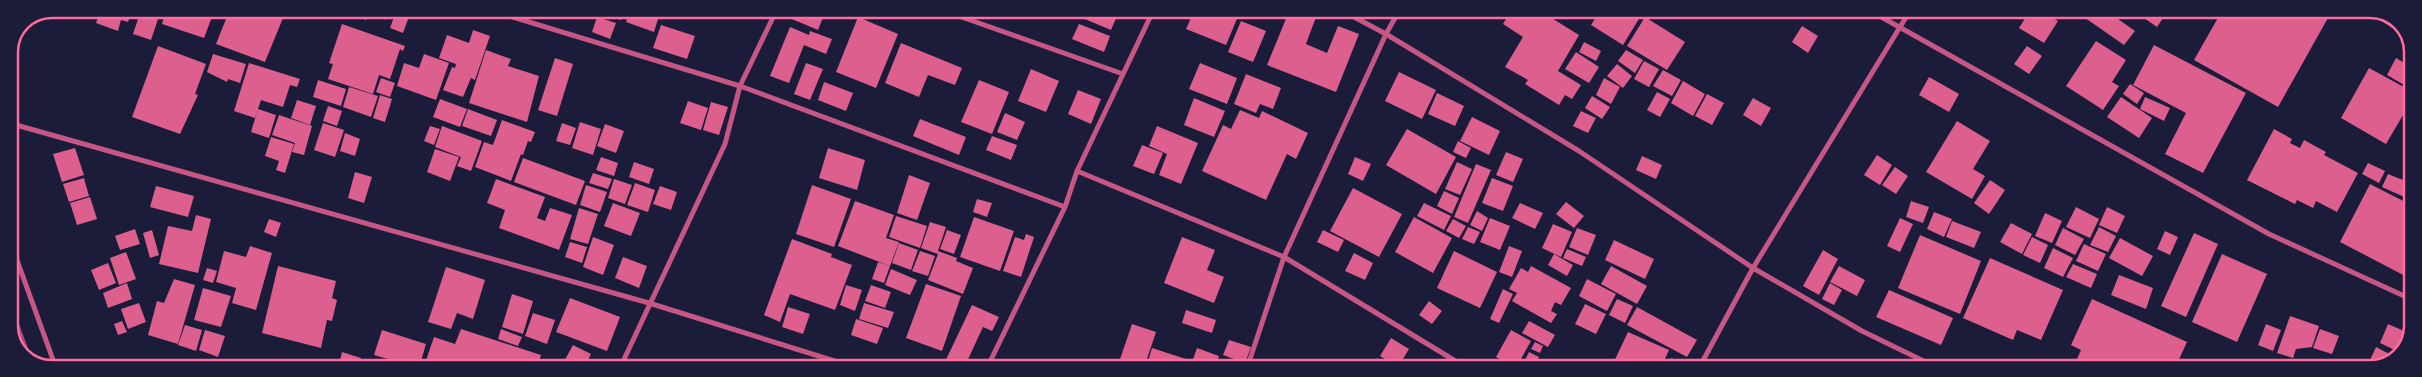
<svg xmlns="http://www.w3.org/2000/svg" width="2422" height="377" font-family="'DejaVu Sans',sans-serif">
  <rect width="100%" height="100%" fill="#1b1b3a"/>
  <path fill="#dd5f8e" d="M101 9 110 13 112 9H132L128 22 121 20 118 31 96 23Z
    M166 9H215L204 38 162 24Z
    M230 9H282L279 16 283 18 265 62 216 44Z
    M351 9H370L366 20 350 13Z
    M376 9H395L391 18 375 11Z
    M397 9 411 11 403 33 390 28Z
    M565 9 578 11 575 19 563 15Z
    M588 9H625L621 20Z
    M630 9H661L654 32 626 22Z
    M790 9H824L826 10 818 30 787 17Z
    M1083 9H1120L1111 30 1080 17Z
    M1195 9H1241L1226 45 1186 29Z
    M1290 9H1296L1316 17 1306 44 1327 53 1338 26 1359 34 1336 92 1267 65Z
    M1512 9H1537L1579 35 1558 71 1581 85 1572 99 1565 95 1559 105 1525 84 1528 80 1505 67 1523 37 1503 24Z
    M1601 9H1645L1623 45 1591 25Z
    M2031 9H2038L2058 21 2044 43 2019 28Z
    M2081 9H2104L2135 31 2124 45 2078 13Z
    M2131 9H2169L2157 27Z
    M2223 9H2333L2278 107 2194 60Z
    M140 13 158 19 151 40 133 34Z
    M597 17 616 23 610 39 592 32Z
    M858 17 898 34 876 88 836 72Z
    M1645 17 1685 42 1667 70 1627 46Z
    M1241 21 1266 31 1253 62 1228 52Z
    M342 24 405 46 403 51 400 49 390 79 379 75 373 94 328 79 333 64 329 63Z
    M1079 24 1110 36 1104 52 1072 39Z
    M661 25 695 36 687 59 653 48Z
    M1802 26 1818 36 1808 53 1792 42Z
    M790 27 809 35 810 31 832 39 826 54 804 45 789 83 770 76Z
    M473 30 490 36 475 80 471 78 463 97 443 90 452 67 455 68 456 64 439 58 447 35 469 43Z
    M2096 41 2126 60 2112 82 2119 86 2103 110 2066 86Z
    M1584 42 1601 51 1596 61 1579 52Z
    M901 43 962 68 955 85 928 75 919 97 885 83Z
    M2154 45 2246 93 2203 173 2165 154 2186 113 2133 85Z
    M158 46 206 64 195 94 198 95 180 134 132 117Z
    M2027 46 2042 56 2029 74 2014 64Z
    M486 50 511 59 508 66 539 76 527 122 469 103Z
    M1626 50 1643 60 1635 73 1618 61Z
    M1576 52 1599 67 1589 83 1565 69Z
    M213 54 246 64 240 83 228 79 227 82 207 72Z
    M424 54 449 63 436 100 397 86 404 63 419 68Z
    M555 58 573 64 557 116 538 110Z
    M2396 58 2413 68V90L2387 75Z
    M1644 61 1659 69 1649 87 1634 79Z
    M249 63 300 79 297 87 290 85 283 107 261 100 255 118 234 111Z
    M806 63 823 69 810 100 794 94Z
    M1200 63 1237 78 1227 104 1189 89Z
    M1617 64 1632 76 1623 88 1607 76Z
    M2369 68 2413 92V98L2386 144 2341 118Z
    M1031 69 1059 81 1046 112 1018 101Z
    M1663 70 1681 80 1672 96 1653 86Z
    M1399 72 1436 90 1422 119 1385 101Z
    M1246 74 1281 88 1273 109 1260 104 1256 113 1234 104Z
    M1929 77 1959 94 1949 112 1919 95Z
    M381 78 395 83 390 97 376 92Z
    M1604 78 1620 87 1611 104 1596 95Z
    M318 80 346 89 341 106 313 97Z
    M979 80 1009 92 992 134 961 122Z
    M1683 81 1705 94 1693 116 1671 103Z
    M824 82 853 93 846 111 818 100Z
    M2130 84 2144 93 2137 104 2123 94Z
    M349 87 378 96 371 117 343 107Z
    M1078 90 1101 99 1091 124 1068 114Z
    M1657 92 1670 99 1660 117 1647 110Z
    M1437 93 1464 106 1455 126 1428 114Z
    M1707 94 1724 103 1712 125 1695 116Z
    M380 95 392 99 385 122 373 118Z
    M1592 96 1610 107 1602 119 1585 108Z
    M2121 97 2152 118 2139 138 2107 117Z
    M2145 97 2170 108 2164 121 2140 109Z
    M1194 98 1225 111 1214 137 1184 125Z
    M1753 98 1771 108 1761 126 1743 115Z
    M440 99 467 109 460 127 433 117Z
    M297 100 316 106 310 125 291 118Z
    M688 101 708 108 701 130 680 123Z
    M711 102 728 107 719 135 703 130Z
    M328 106 342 111 337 126 323 121Z
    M258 109 276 115 269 138 251 132Z
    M468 109 497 120 491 136 462 126Z
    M1240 110 1259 118 1262 111 1308 133 1296 159 1287 154 1266 200 1202 171 1223 125 1231 129Z
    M1581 111 1596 118 1588 133 1573 126Z
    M1005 113 1025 122 1017 140 997 132Z
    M279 115 312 126 304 155 292 152 295 143 272 135Z
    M1472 117 1500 131 1489 155 1460 141Z
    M920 119 966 137 959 155 913 136Z
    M502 120 535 132 531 142 528 141 523 155 521 154 511 181 475 167 484 142 493 145Z
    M1957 121 1990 141 1973 169 1985 176 1972 199 1926 172Z
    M580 122 601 129 593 155 572 148Z
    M323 123 344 130 335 157 314 150Z
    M562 123 576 128 570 145 556 141Z
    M605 124 624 131 616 153 597 146Z
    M430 126 440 129 434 145 424 141Z
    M442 126 482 141 471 171 457 166 461 157 435 147Z
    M1157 126 1198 143 1181 184 1159 175 1167 154 1149 146Z
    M1407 129 1456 157 1436 194 1386 165Z
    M2274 129 2292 139 2290 143 2300 148 2304 140 2326 152 2324 155 2358 173 2337 212 2316 201 2313 208 2297 200 2295 204 2247 180Z
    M345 133 360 139 355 156 340 151Z
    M992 136 1017 145 1011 160 986 150Z
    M271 137 294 144 285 173 276 170 279 161 265 156Z
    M1458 141 1471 148 1466 158 1453 152Z
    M1142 145 1163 153 1154 174 1133 166Z
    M75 148 84 175 62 182 53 154Z
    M828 148 865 160 857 190 819 178Z
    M435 149 459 157 450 181 427 172Z
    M1506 152 1523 159 1513 182 1496 175Z
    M1877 155 1892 165 1880 185 1864 175Z
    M1642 156 1662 165 1656 179 1636 170Z
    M601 157 618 163 614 176 596 170Z
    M1355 157 1371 164 1363 181 1348 174Z
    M523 158 585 181 576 205 514 182Z
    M634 162 654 169 649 184 629 177Z
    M1457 162 1472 169 1460 195 1445 189Z
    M2368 163 2385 171 2379 183 2362 174Z
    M1476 164 1491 170 1468 223 1454 217Z
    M1895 167 1908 176 1896 194 1882 185Z
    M355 172 372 177 364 203 348 198Z
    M593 173 612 179 608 189 589 183Z
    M2388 174 2413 184 2411 200 2382 187Z
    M909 175 930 183 917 220 897 213Z
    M84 178 89 196 69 202 63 184Z
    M1492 178 1513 186 1503 211 1482 203Z
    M496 179 545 197 537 218 545 221 550 208 572 215 559 250 499 228 505 210 487 203Z
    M614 179 632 185 625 204 608 198Z
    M1990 180 2005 190 1989 214 1974 203Z
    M635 183 655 190 648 212 627 205Z
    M2370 184 2413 206V275L2411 279 2340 242Z
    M586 185 607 192 600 212 580 205Z
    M812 185 851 199 834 247 796 234Z
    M156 186 194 196 188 217 150 207Z
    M660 186 677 192 671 210 653 204Z
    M1353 188 1402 214 1379 257 1330 231Z
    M1444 191 1459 198 1452 214 1437 206Z
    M90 197 97 219 77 225 70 203Z
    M977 199 992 203 987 217 973 212Z
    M855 201 894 215 886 238 899 242 890 266 838 246Z
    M1911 201 1929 207 1923 223 1906 217Z
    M1566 202 1584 216 1574 228 1556 214Z
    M613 203 640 213 631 236 604 226Z
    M1424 203 1451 216 1444 230 1417 216Z
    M1520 203 1543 213 1535 229 1512 218Z
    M2076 207 2099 219 2090 238 2066 227Z
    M2107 207 2125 216 2117 233 2099 225Z
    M579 208 598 214 588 244 570 239Z
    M1477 211 1488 218 1482 231 1470 225Z
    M1934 212 1952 219 1944 237 1927 229Z
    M2045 213 2062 221 2052 243 2035 236Z
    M196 215 211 219 198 273 159 264 168 226 192 231Z
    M896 216 927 226 920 248 889 237Z
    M974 217 1014 231 1000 271 960 257Z
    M1414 217 1452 238 1433 273 1395 252Z
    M1490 218 1510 226 1500 250 1480 242Z
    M1900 218 1913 224 1900 252 1887 246Z
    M269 219 281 223 276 237 264 232Z
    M1453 219 1466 226 1459 238 1446 231Z
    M1952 221 1981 232 1974 248 1946 237Z
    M930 222 946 227 938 251 957 258 956 261 973 268 963 294 928 280 938 254 921 248Z
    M2011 223 2032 234 2022 254 2000 242Z
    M1553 224 1572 232 1561 257 1542 248Z
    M1468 227 1480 232 1474 244 1462 239Z
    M2099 227 2116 236 2108 252 2090 245Z
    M1577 228 1596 235 1588 255 1569 247Z
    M2063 228 2084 239 2075 255 2055 245Z
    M135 229 140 244 120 250 115 236Z
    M152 230 159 255 150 258 143 233Z
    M947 230 961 235 954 254 940 249Z
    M1323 230 1344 240 1338 252 1317 242Z
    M2165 231 2178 237 2170 255 2157 249Z
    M2194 233 2218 244 2186 317 2161 306Z
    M1026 234 1034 237 1021 277 1003 271 1015 237 1024 240Z
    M1920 235 1981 261 1960 314 1898 288Z
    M593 237 614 245 603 275 583 267Z
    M1182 237 1215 250 1207 270 1224 277 1214 303 1164 283Z
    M2032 237 2048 245 2040 263 2023 255Z
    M2120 238 2153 256 2142 276 2109 258Z
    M792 239 832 254 831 257 852 265 835 310 790 294 780 322 764 315Z
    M1614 240 1654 259 1645 279 1605 260Z
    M570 242 587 247 582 263 565 257Z
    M899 243 918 250 911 270 892 263Z
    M2084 244 2106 254 2098 271 2076 261Z
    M250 246 272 253 256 310 232 303 236 288 216 282 224 251 246 257Z
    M1509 246 1522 251 1512 277 1499 272Z
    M2053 248 2073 258 2063 277 2044 268Z
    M1567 249 1586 257 1582 266 1563 258Z
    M1823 250 1838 259 1819 295 1803 286Z
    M920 251 935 256 928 276 912 271Z
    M1454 251 1497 272 1480 308 1437 288Z
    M126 252 136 279 119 285 110 258Z
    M1354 253 1373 263 1365 280 1345 271Z
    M1554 254 1573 265 1567 276 1548 265Z
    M2222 254 2267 274 2237 342 2192 322Z
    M623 257 647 266 639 288 615 278Z
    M1990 258 2063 290 2041 340 2017 330 2013 340 1963 318Z
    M878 262 890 266 884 283 872 279Z
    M108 263 116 283 99 290 91 270Z
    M2073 264 2097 274 2091 288 2066 277Z
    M278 266 336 281 332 298 337 300 332 321 327 320 321 348 262 333Z
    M1531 266 1571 288 1561 305 1555 302 1551 311 1557 314 1551 323 1512 301 1517 293 1509 289 1521 268 1528 272Z
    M1611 266 1647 286 1637 304 1601 284Z
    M1839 266 1865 280 1857 296 1830 282Z
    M446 267 485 280 473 319 457 313 451 329 428 322Z
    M207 268 217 271 213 283 203 280Z
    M891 269 917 280 910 295 885 285Z
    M2119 275 2153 288 2146 309 2111 295Z
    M174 279 195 285 178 344 148 335 157 301 164 303Z
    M1587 279 1616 294 1607 311 1579 296Z
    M127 283 132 299 108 308 103 293Z
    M1830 283 1842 290 1834 305 1822 299Z
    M926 284 961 296 942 351 906 338Z
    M846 285 862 290 855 311 840 305Z
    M871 285 891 292 885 308 865 301Z
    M203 288 231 296 221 327 194 320Z
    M1503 289 1513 294 1499 323 1490 319Z
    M1889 290 1953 318 1941 345 1876 317Z
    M512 294 533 301 523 334 502 327Z
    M570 298 620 317 607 351 556 332Z
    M1617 299 1633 306 1625 323 1609 315Z
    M2092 299 2187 342 2175 368H2073L2081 350 2071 345Z
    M1429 301 1442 311 1432 324 1419 315Z
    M139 303 146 322 128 329 121 309Z
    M864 303 894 312 888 328 859 319Z
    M1585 304 1606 314 1596 334 1575 324Z
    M972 305 999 317 992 331 983 327 964 368H942Z
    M788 307 810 314 803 334 782 327Z
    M1637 307 1697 340 1687 357 1627 325Z
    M1186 310 1216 320 1212 333 1182 323Z
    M533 313 555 320 547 344 525 336Z
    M2290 316 2319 326 2312 347 2296 349 2293 358 2277 353Z
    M856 319 883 328 877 344 851 335Z
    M122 321 127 332 118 335 114 324Z
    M1529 321 1555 335 1548 347 1522 333Z
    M1132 324 1156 332 1144 368H1117Z
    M2266 324 2281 330 2273 351 2258 345Z
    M2388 324 2411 334 2401 353 2380 343Z
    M185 325 202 330 196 351 178 345Z
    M461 329 541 355 537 368H428L424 366 434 337 455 344Z
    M501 329 522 337 518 346 498 339Z
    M2320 329 2339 336 2332 354 2313 348Z
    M205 330 225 336 218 357 199 350Z
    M382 330 426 344 419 368 374 355Z
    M1511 330 1531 341 1516 368 1496 357Z
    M1628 332 1669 350 1661 368H1611Z
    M1391 338 1409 349 1398 367 1380 356Z
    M1229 340 1251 347 1245 363 1223 355Z
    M1535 342 1543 346 1540 353 1531 349Z
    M573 345 591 354 584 368 561 367Z
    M2376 347 2397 358 2376 366 2369 362Z
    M1152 348 1186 359 1183 368H1146Z
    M1197 348 1219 356 1216 365 1224 368H1190Z
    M342 352 361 358 358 368H338Z
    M1529 352 1539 357 1534 368H1521Z
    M1377 358 1394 368H1371Z
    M1671 358 1686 365 1685 368H1666Z
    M647 360 669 368H644Z"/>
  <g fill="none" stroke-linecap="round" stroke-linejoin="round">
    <path stroke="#c65784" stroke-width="5" d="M486 9 740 86 1065 207
      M939 9 1123 74
      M1339 9 1386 34 1579 151 1753 268 1862 331 1938 368
      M1867 9 2269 234 2413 300
      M2368 9 2407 35
      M9 123 649 303 857 368
      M1077 171 1284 257 1467 368
      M9 238 56 368
      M620 368 725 144 740 86 777 9
      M987 368 1065 207 1077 171 1154 9
      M1247 368 1284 257 1386 34 1400 9
      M1699 368 1753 268 1911 9"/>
    <path stroke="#a44b75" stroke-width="4" d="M9 302 30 360"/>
  </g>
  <path d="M0 0H2422V377H0ZM52 18H2370A34 34 0 0 1 2404 52V326A34 34 0 0 1 2370 360H52A34 34 0 0 1 18 326V52A34 34 0 0 1 52 18Z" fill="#1b1b3a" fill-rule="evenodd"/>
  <path fill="none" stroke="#ff6b9d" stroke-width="2.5" d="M52 18H2370A34 34 0 0 1 2404 52V326A34 34 0 0 1 2370 360H52A34 34 0 0 1 18 326V52A34 34 0 0 1 52 18Z"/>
</svg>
